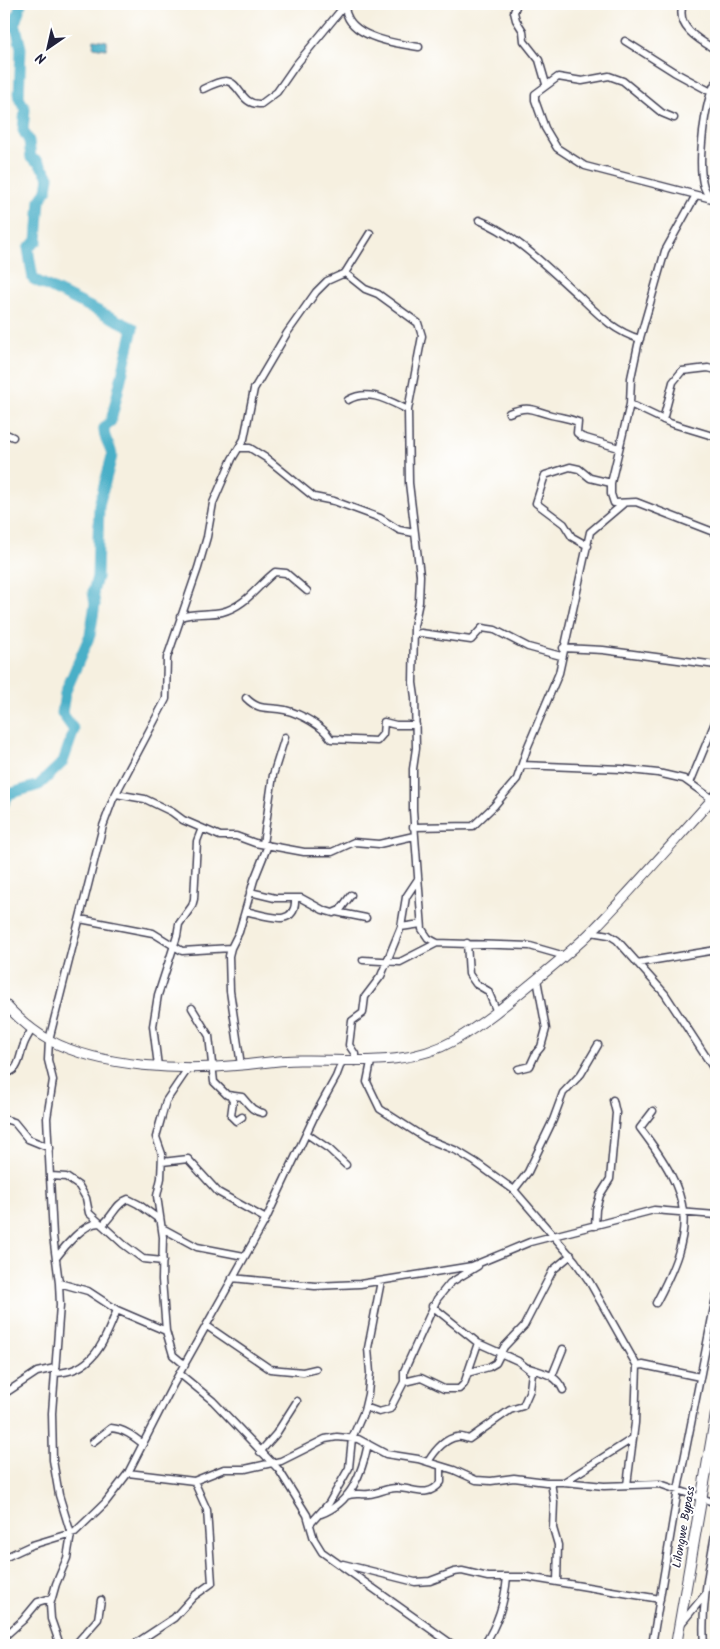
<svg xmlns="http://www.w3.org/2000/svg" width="720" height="1649" font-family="Kalam,sans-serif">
  <defs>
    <pattern id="water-ripples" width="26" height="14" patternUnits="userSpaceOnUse" patternTransform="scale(1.25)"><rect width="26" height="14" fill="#48afc7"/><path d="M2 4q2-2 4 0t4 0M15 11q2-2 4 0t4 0" fill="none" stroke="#3c8ea3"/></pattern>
  </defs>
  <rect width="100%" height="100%" fill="#fff"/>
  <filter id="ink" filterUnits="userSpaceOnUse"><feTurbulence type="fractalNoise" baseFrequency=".02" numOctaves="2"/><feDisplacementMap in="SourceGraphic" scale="10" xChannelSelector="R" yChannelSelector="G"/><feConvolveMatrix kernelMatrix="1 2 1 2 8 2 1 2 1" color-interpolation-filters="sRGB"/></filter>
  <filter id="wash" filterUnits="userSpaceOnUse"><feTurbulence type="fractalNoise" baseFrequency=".0096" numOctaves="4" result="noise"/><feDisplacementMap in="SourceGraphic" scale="20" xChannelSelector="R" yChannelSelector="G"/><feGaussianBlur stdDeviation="1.12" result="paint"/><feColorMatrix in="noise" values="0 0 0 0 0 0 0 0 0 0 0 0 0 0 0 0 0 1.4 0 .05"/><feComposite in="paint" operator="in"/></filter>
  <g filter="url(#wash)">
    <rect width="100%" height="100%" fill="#f6f0e0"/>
    <path fill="url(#water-ripples)" stroke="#356881" d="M94 39 107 41 106 49 93 47Z"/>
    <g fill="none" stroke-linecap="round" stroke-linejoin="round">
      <path stroke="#48afc7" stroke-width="11" d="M4 803 9 794 39 785 63 762 74 730 62 713 65 693 90 635 95 604 93 592 97 577 99 505 112 456C111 445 103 439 104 428L111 421 133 328 33 279 28 248 37 241 40 200 47 190 49 177 38 162 31 158 29 141 23 130 25 109 19 98 21 48 15 23 21 4"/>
    </g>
  </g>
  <g filter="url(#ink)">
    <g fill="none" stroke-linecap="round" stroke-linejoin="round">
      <defs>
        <path id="street" d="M345 4C346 7 345 12 347 15 355 38 398 44 419 47
          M517 4 514 12 516 20 523 31 524 41 539 60 546 84
          M683 4C675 27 699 40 716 50
          M625 41 674 72 711 92
          M716 82C704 101 697 165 704 187 706 193 711 198 716 202
          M203 89C209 86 219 81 226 81 240 82 241 106 261 104L277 92 295 66 346 4
          M674 118 662 113 623 81 609 76 582 81 558 77 535 94V100L545 128 557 148 585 166 712 199
          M696 195 665 251 638 345 631 378 630 404 611 483V494L614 503 636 502 716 533
          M479 220C516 235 548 268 578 295 597 313 613 331 640 339
          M345 273 370 233
          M348 400C369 388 389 401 408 410
          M630 404 670 423 716 437
          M509 413C529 405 532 410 551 415 563 418 566 417 578 422L577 433 582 437 619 448
          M663 420 673 382 682 371 708 368 716 370
          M4 433 13 437
          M239 448H250L266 458 314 497 334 501 380 518 399 530 414 533
          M588 546 572 537 564 524 536 503 545 475 570 467 579 469 590 478 611 483
          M180 617C194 612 209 615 222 612 246 606 257 586 275 572L286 573 307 591
          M414 635 421 633 471 640 482 628 495 630 528 647 561 656
          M563 648 603 650 716 665
          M246 698C260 712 268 706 285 710 301 714 323 726 331 739L377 741 383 734 384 722 396 725H416
          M522 765 621 769 658 773 684 779 712 799
          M690 783 716 720
          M116 794 145 799 172 812 183 820 220 836H236L255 843 304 852H332L354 842 379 844 414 836
          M413 827 473 826 494 806 517 779 528 746 559 673 590 532 623 504
          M263 844 273 775 285 737
          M250 892 275 898H301L323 910 333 913 340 910 351 895
          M245 911C265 915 297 930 295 898
          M336 912 366 918
          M80 919 153 933 182 951 231 948
          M401 927 421 924
          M591 932 609 935 617 940 665 994 716 1072
          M467 943 469 974 476 984 488 991 497 1012
          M363 960 400 962 437 943
          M637 963 716 950
          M192 1008 209 1036 214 1082 227 1095 242 1097C249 1105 252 1111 263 1113
          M355 1062V1054L349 1045 352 1021 363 1013 365 997 381 976 401 927 406 897 418 879
          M371 1062 367 1082 380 1109 425 1138 457 1151 475 1162 514 1190 575 1261 589 1281 637 1366 635 1423 627 1485
          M241 1065 230 991 229 956 231 948 239 932 254 880 268 845
          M158 1066 153 1026 158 995 177 936 179 924 192 906 194 899 197 841 202 828
          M518 1069 530 1066 536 1053 541 1047 546 1029 537 979
          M4 1073C19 1073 19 1058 23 1047 25 1040 29 1035 32 1029
          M230 1096 233 1101 231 1116 236 1121 242 1117
          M653 1111 640 1128C693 1198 697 1226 656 1303
          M4 1119 14 1122 28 1139 50 1148
          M307 1134 329 1149 346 1165
          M162 1162 188 1159 218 1192 266 1219
          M51 1176 66 1177 79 1186 86 1198 89 1213 123 1244 143 1259 163 1261
          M514 1190 528 1172 553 1120 563 1093 581 1074 598 1045
          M102 1225C112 1218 116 1203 128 1199L138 1204 160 1220
          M595 1226 596 1209 600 1195 610 1179 616 1113 613 1100
          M162 1228 197 1247 244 1256
          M56 1258C64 1247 84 1223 99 1223
          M232 1278 315 1286 360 1284 472 1266 530 1242 654 1210 716 1215
          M59 1283 88 1291 117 1310 166 1331
          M207 1326 270 1369 303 1372 316 1369
          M185 1365 173 1355 166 1331 162 1280 163 1237 157 1196 161 1178 162 1154 156 1137 166 1101 189 1067
          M637 1366 643 1365 700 1377
          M529 1368C544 1373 557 1375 563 1390
          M55 1373C94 1372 104 1341 117 1310
          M467 1373 489 1367 496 1363 504 1347 524 1326 553 1270 571 1255
          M180 1374 213 1401 279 1470 307 1515 314 1539 322 1552 453 1645
          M552 1376 563 1349
          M404 1382 421 1378 444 1389H459L464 1384 478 1343
          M4 1394 37 1372 55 1368
          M365 1407 379 1412 390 1409 404 1382V1371L437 1299 450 1283 478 1266
          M93 1442 111 1428C124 1429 133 1436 143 1444
          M260 1452 276 1434 297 1401
          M428 1462C434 1452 444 1439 457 1437 461 1436 465 1438 469 1439L510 1410 523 1406 530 1390 532 1372 518 1361 478 1343 432 1306
          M128 1473 194 1481 224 1469H245L281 1461 325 1439 337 1437 358 1439 386 1454 418 1459 454 1470 476 1480 491 1481 514 1478 546 1482H564L604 1486 660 1484 716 1503
          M551 1482 554 1502 553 1528 558 1545 557 1582
          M564 1482 632 1439
          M346 1496C354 1492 360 1495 369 1494 378 1493 387 1488 396 1488 412 1487 427 1500 441 1482V1467
          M321 1514C351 1503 362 1473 368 1444
          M311 1523 329 1503 349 1468 352 1438 364 1411 368 1394 370 1373 368 1348 381 1281
          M4 1558 32 1545 75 1532 105 1503 128 1473 174 1383 266 1219 315 1115 336 1077 342 1061
          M343 1564 415 1582 430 1581 454 1572 462 1571 488 1577H527L660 1599
          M680 1625 704 1596
          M4 1637 23 1620 38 1602 51 1598
          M4 1641 9 1645
          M60 1645 51 1619 50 1605 56 1584 67 1558 71 1534 59 1495 53 1460 52 1413 60 1305 59 1283 53 1236 47 1118 53 1080 48 1060 49 1040 103 826 113 799 166 699 167 658 198 568 207 537 213 503 232 459 244 439 254 389 287 333 316 292 327 281 345 273 365 289 378 294 418 323 422 336 408 410 409 483 420 575 419 602 414 626 413 683 415 697 416 748 413 769V810L422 929 428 938 437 943 530 946 565 956
          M75 1645 98 1619 101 1600
          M133 1645 174 1618 194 1596 212 1583 207 1510 194 1481
          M484 1645C497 1625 505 1601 507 1577
          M652 1645 678 1490 716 1297
          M704 1645C701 1606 709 1568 716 1529"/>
        <path id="secondary" d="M4 1003C17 1017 32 1031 49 1040 102 1068 183 1071 242 1065 261 1063 280 1060 300 1060 353 1059 406 1068 455 1040 483 1024 508 1003 532 983 553 966 574 949 592 931 635 887 675 840 716 795"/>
        <path id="primary" d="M676 1645 716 1414"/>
      </defs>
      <use href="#street" stroke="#424154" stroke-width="9"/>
      <use href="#secondary" stroke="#424154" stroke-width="11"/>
      <use href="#primary" stroke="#424154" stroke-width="12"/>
      <use href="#street" stroke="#fff" stroke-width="6"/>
      <use href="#secondary" stroke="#fff" stroke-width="9"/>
      <use href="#primary" stroke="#fff" stroke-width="10"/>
    </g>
  </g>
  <g text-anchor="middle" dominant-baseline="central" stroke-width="4" stroke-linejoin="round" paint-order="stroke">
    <g font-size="12" fill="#22223b" stroke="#fff">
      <text transform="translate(684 1527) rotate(-80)">Lilongwe Bypass</text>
    </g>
  </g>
  <rect width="720" height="1649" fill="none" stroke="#fff" stroke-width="20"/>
  <g transform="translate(48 48) rotate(214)" stroke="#ffffff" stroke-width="4" paint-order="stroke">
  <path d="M0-4L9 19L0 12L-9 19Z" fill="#22223b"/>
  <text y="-8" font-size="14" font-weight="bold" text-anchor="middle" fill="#22223b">N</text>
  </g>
</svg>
